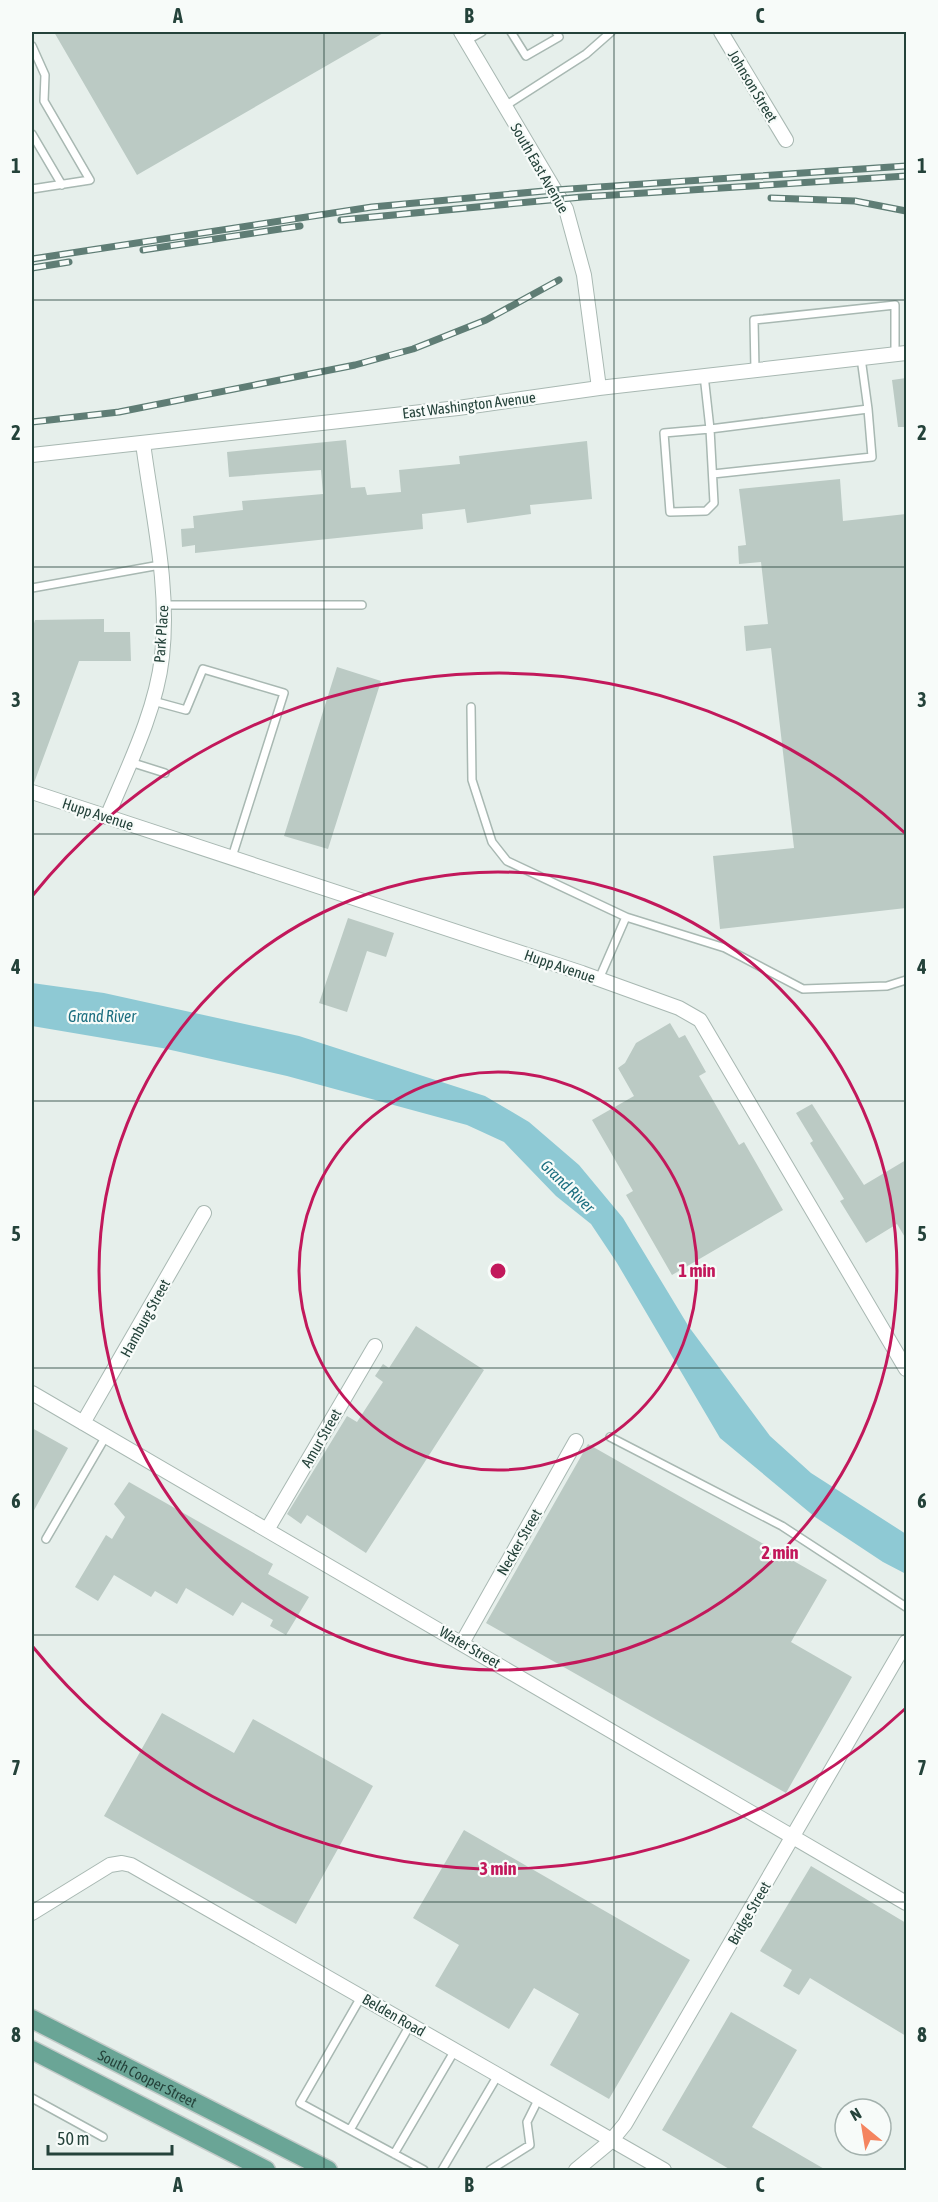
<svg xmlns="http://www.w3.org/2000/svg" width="938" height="2202" font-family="'Asap Condensed',sans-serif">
  <rect width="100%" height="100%" fill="#e6efeb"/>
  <path fill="#8ec9d4" d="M32 983 104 993 299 1036 485 1096 529 1122 579 1165 623 1218 689 1327 770 1436 811 1473 906 1534V1574L883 1562 815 1517 720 1438 617 1263 591 1224 556 1196 504 1142 467 1125 287 1076 162 1048 32 1026Z"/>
  <path fill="#bbcac4" d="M54 32H385L137 175Z
    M906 378V427H898L892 380Z
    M346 440 351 488 365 487 367 495 401 492 399 470 460 464 459 456 587 441 592 499 530 505 531 514 467 523 465 509 422 514 423 529 195 553V545L182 547 181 529 194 528 193 516 243 510 242 501 323 494 321 470 229 477 227 452Z
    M840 479 843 521 906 514V908L720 929 713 856 794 848 771 648 746 651 744 626 768 624 761 562 739 564 738 546 746 545 739 489Z
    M104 619V632H130L131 661H79L34 783H32V630L35 620Z
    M337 667 381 681 328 849 284 836Z
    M348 918 394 933 386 957 367 951 347 1012 319 1003Z
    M670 1023 679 1038 685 1035 706 1072 699 1076 739 1145 744 1142 783 1210 672 1275 626 1195 633 1191 592 1120 634 1096 618 1068 625 1063 636 1043Z
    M812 1104 864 1185 906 1160V1239L897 1224 866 1243 840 1201 844 1199 810 1143 813 1141 796 1113Z
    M416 1326 484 1370 366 1553 307 1515 301 1524 287 1514 347 1416 357 1422 383 1382 375 1376 383 1364 389 1368Z
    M32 1428 68 1448 32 1514Z
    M588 1444 827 1580 791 1642 852 1677 786 1793 486 1623Z
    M129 1482 273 1564 268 1574 309 1597 286 1635 270 1626 273 1620 242 1602 233 1616 186 1588 177 1604 155 1591 151 1597 114 1575 98 1601 75 1587 106 1535 112 1539 125 1517 114 1504Z
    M162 1713 234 1753 253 1719 373 1786 296 1924 104 1816Z
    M464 1830 690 1960 609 2099 550 2065 579 2014 534 1988 509 2029 435 1986 459 1945 413 1918Z
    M811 1866 906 1923V2036L810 1978 799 1995 783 1986 792 1970 760 1951Z
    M731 2012 797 2050 752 2127 826 2170H731L662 2130Z"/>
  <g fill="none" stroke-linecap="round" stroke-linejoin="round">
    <defs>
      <path id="service" d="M511 32 526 56 559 37 556 32
        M466 41 482 32
        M32 46 45 75 44 101 90 180 32 189
        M505 106 586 54 611 32
        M32 134 62 185
        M755 370 754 320 895 305V354
        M704 375 710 429 868 409 861 358
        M710 429 714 503 706 511 670 512 664 433Z
        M713 474 872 457 868 409
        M32 588 160 565
        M165 605H362
        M153 701 186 710 203 669 284 693 232 857
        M471 707 472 780 492 842 507 861 626 917
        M130 762 165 773
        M599 979 626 917 725 948 803 989 887 986 906 980
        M610 1437 782 1526 906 1607
        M46 1539 106 1436
        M361 1997 300 2103 424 2170
        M32 2098 103 2137
        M350 2130 410 2025
        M394 2154 455 2050
        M442 2170 498 2075
        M490 2170 530 2145 527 2122 539 2098"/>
      <path id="minor" d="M461 32 566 209 584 275 599 388
        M721 32 786 140
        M32 455 458 408 599 388 906 353
        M32 792 582 973 679 1008 700 1020 906 1369
        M107 817C128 767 156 711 162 657 170 585 152 513 143 443
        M32 1393 906 1903
        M83 1423 204 1213
        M267 1530 375 1346
        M462 1643 576 1441
        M32 1913 110 1865 122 1863 131 1865 664 2170
        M576 2170 611 2141 625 2124 906 1642"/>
      <g id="primary">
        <path id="s1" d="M32 2019 328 2170"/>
        <path d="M32 2050 266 2170"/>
      </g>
    </defs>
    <use href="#service" stroke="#a8b8b2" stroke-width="10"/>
    <use href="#minor" stroke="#a8b8b2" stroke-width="16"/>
    <use href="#primary" stroke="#c2cac8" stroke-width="21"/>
    <use href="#service" stroke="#fff" stroke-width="7"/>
    <use href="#minor" stroke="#fff" stroke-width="14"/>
    <use href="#primary" stroke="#6aa596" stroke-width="18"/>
    <defs>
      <path id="rail" d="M771 198 855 201 906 211
        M341 220 582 197 906 176
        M143 250 300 226
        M32 259 372 207 555 190 906 166
        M32 268 69 262
        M32 422 119 412 355 365 413 349 486 320 559 280"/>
    </defs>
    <use href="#rail" stroke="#5f7d75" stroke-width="7"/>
    <use href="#rail" stroke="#f7fbf9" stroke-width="4.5" stroke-dasharray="14" stroke-linecap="butt"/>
  </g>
  <path fill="none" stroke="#24423a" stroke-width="1.5" stroke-opacity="0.55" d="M324 32V2170M614 32V2170M32 300H906M32 567H906M32 834H906M32 1101H906M32 1368H906M32 1635H906M32 1902H906"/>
  <g fill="none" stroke="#c2185b" stroke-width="3">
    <circle cx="498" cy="1271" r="199"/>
    <circle cx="498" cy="1271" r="399"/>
    <path d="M906 1708A598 598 0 0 1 33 1647M33 895A598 598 0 0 1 906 834"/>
  </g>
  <g text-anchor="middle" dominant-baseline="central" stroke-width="4.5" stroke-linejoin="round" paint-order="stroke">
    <g font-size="15" fill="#24423a" stroke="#f7fbf9">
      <text transform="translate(753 86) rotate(59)">Johnson Street</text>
      <text transform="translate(540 168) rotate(60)">South East Avenue</text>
      <text transform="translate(469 405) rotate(-7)">East Washington Avenue</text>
      <text transform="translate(161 634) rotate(-86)">Park Place</text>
      <text transform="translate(98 814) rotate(18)">Hupp Avenue</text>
      <text transform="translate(560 966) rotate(19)">Hupp Avenue</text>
      <text transform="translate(145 1318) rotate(-61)">Hamburg Street</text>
      <text transform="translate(321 1438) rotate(-60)">Amur Street</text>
      <text transform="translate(519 1542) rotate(-60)">Necker Street</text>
      <text transform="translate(470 1647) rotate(30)">Water Street</text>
      <text transform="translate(749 1913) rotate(-60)">Bridge Street</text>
      <text transform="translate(394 2015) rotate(30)">Belden Road</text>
      <text stroke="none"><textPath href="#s1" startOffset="130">South Cooper Street</textPath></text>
    </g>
    <g font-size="16" font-style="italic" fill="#1c6f80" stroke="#f7fbf9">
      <text x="102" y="1016">Grand River</text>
      <text transform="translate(568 1186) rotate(44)">Grand River</text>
    </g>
  </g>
  <circle cx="498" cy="1271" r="9" fill="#c2185b" stroke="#f7fbf9" stroke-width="3"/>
  <g font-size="18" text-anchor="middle" font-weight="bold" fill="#c2185b" stroke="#f7fbf9" stroke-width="4.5" stroke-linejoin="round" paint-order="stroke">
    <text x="697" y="1277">1 min</text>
    <text x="780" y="1559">2 min</text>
    <text x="498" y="1875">3 min</text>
  </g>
  <rect width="938" height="2202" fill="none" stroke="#f7fbf9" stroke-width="66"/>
  <g transform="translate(863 2127) rotate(330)"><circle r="28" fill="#f7fbf9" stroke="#a3b1ad" stroke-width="1.5"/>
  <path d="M0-4.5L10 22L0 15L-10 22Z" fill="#f4845f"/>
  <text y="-9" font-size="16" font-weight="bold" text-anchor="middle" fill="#24423a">N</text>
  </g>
  <path d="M48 2145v9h124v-9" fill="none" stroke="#24423a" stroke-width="3"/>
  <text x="57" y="2145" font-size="18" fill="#24423a" stroke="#f7fbf9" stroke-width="4.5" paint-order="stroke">50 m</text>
  <rect x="33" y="33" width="872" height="2136" fill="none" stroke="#24423a" stroke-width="2"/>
  <g font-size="20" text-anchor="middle" font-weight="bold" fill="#24423a">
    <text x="178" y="23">A</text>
    <text x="469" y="23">B</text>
    <text x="760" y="23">C</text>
    <text x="16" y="173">1</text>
    <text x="922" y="173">1</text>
    <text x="16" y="440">2</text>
    <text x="922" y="440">2</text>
    <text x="16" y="707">3</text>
    <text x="922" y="707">3</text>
    <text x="16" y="974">4</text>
    <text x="922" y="974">4</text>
    <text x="16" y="1241">5</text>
    <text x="922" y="1241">5</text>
    <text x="16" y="1508">6</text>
    <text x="922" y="1508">6</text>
    <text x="16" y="1775">7</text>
    <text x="922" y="1775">7</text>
    <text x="16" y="2042">8</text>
    <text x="922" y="2042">8</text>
    <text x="178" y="2192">A</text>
    <text x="469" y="2192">B</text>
    <text x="760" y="2192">C</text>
  </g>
</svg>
